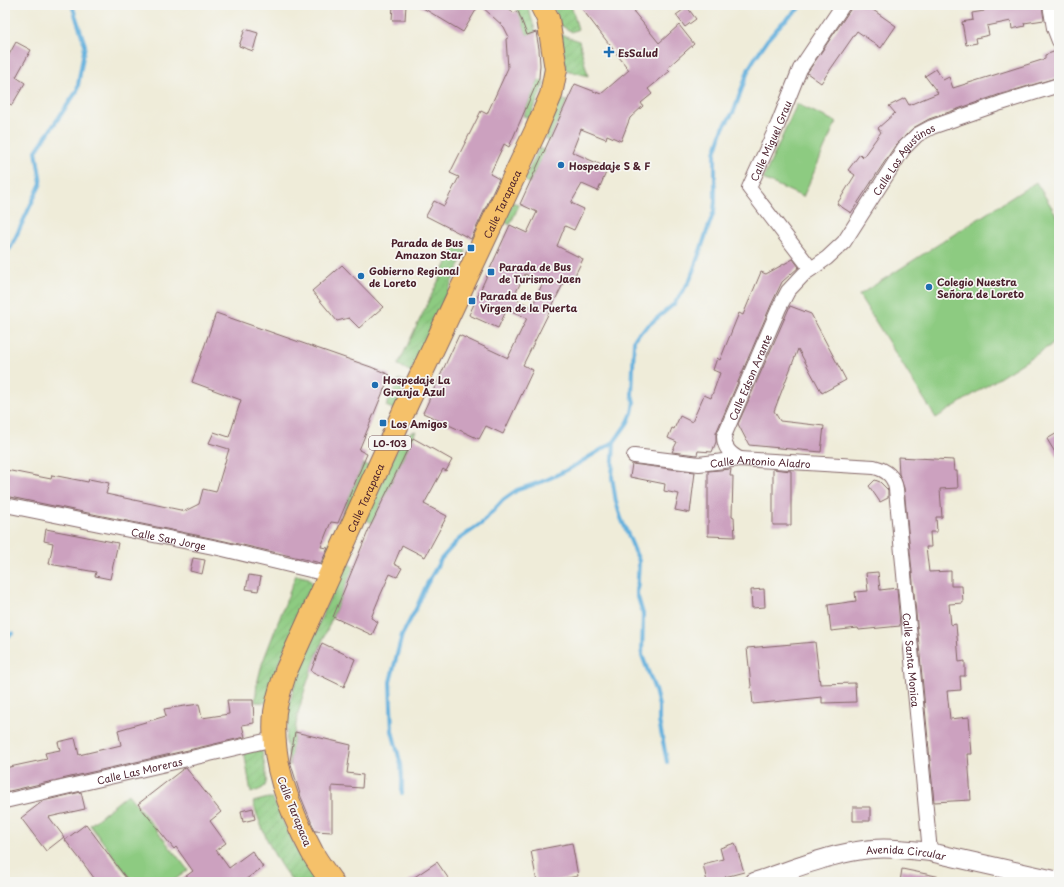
<svg xmlns="http://www.w3.org/2000/svg" width="1064" height="887" font-family="'Playpen Sans',sans-serif">
  <defs>
    <pattern id="garden-furrows" width="10" height="10" patternUnits="userSpaceOnUse"><rect width="10" height="10" fill="#8dcb81"/><path d="M-1 1l2-2M0 10L10 0M9 11l2-2" fill="none" stroke="#7bae70"/></pattern>
  </defs>
  <rect width="100%" height="100%" fill="#f6f6f2"/>
  <filter id="ink" filterUnits="userSpaceOnUse"><feTurbulence type="fractalNoise" baseFrequency=".025" numOctaves="2"/><feDisplacementMap in="SourceGraphic" scale="8" xChannelSelector="R" yChannelSelector="G"/><feConvolveMatrix kernelMatrix="1 2 1 2 8 2 1 2 1" color-interpolation-filters="sRGB"/></filter>
  <filter id="wash" filterUnits="userSpaceOnUse"><feTurbulence type="fractalNoise" baseFrequency=".012" numOctaves="4" result="noise"/><feDisplacementMap in="SourceGraphic" scale="16" xChannelSelector="R" yChannelSelector="G"/><feGaussianBlur stdDeviation="0.9" result="paint"/><feColorMatrix in="noise" values="0 0 0 0 0 0 0 0 0 0 0 0 0 0 0 0 0 1.4 0 .05"/><feComposite in="paint" operator="in"/></filter>
  <g filter="url(#wash)">
    <rect width="100%" height="100%" fill="#efecd9"/>
    <path fill="#8dcb81" stroke="#6c7556" d="M558 98 567 101 549 141 545 139 557 106Z
      M797 104 836 122 803 197 763 179Z
      M1036 182 1059 219V340L936 418 859 295Z
      M416 431 372 523 365 519 404 434Z
      M128 794 188 870 172 882H133L90 825Z"/>
    <path fill="url(#garden-furrows)" stroke="#6c7556" d="M515 5H527L536 32 527 35Z
      M553 5H571L578 29 572 32 560 25Z
      M561 34 579 41 588 76 566 70Z
      M538 80 542 81 544 84 530 118 523 116Z
      M539 148 545 151 529 183 524 180Z
      M513 202 519 205 510 225 503 221Z
      M455 246 466 251 411 372 398 365Z
      M399 379 407 382 395 410 386 406Z
      M363 464 370 466 325 565 321 563Z
      M345 562 354 567C335 612 313 658 300 706 295 725 293 746 290 766L286 741 289 706 296 679 307 651Z
      M296 575 309 578 313 585 278 666 267 703 255 702 257 684 262 664Z
      M256 748 262 751C263 759 269 780 265 786 262 790 255 791 251 793L244 751Z
      M268 798H272L275 803 287 830 296 847 318 882H294C276 865 260 826 253 802Z"/>
    <g fill="none" stroke-linecap="round" stroke-linejoin="round">
      <path stroke="#64b0dd" stroke-width="4" d="M5 254 11 247 41 183 36 151 77 91 85 45 72 5
        M5 638 13 633
        M667 762 659 721V706L655 690 642 655 643 614 637 594 639 561 621 518 616 502 612 477 614 442 628 422 632 413 634 402 632 395 634 340 638 334 674 304 690 280 714 211 715 202V153L723 128 734 111 749 68 755 58 768 39 782 23 803 5
        M402 793V778L401 765 392 731 390 682 402 635 416 609 426 586 441 559 458 540 482 523 503 500 517 490 544 481 569 469 614 442"/>
    </g>
    <g id="blocks">
      <path fill="#cca1bf" fill-rule="evenodd" d="M393 5H406L405 20H392Z
        M418 5H479L463 32Z
        M480 5H505L514 13 518 11 527 35 536 32 539 49 540 65 539 78 509 147 504 144 490 174 499 179 471 239 426 216 434 201 444 206 459 177 450 173 481 111 487 114 508 68 506 39 509 37 504 27Z
        M579 5H642L634 12 659 43 679 25 694 44 667 68 670 71 648 89 652 94 641 103 643 106 630 118 621 141 607 135 606 139 581 129 572 152 608 168 598 191 582 184 571 203 584 209 574 230 565 226 557 246 583 259 571 283 565 280 523 365 533 370 503 434 486 426 479 439 423 413 459 335 508 358 527 318 507 309 498 328 469 315 510 225 527 233 537 212 520 204 575 84 601 94 629 70ZM525 274 543 282 532 307 513 298Z
        M851 5H866L896 26 881 48 857 31 821 83 807 73 850 10Z
        M983 5H1042L1044 20 1024 23 1025 26 1012 29 1011 21 987 26 989 35 976 38 977 43 966 45 962 22 973 20 972 13 984 11Z
        M687 7 696 19 685 27 676 15Z
        M245 29 258 33 253 51 239 46Z
        M16 42 31 50 16 77 25 83 12 105 5 102V62Z
        M1059 50V77L998 95 929 119 913 128 895 146 851 213 837 204 855 175 848 170 860 154 863 157 881 132 878 128 895 113 889 106 905 98 909 105 938 93 925 76 936 69 943 80 949 77 953 88 1045 59V55Z
        M793 259 799 267 782 282 771 305 716 433V442L712 452 698 451 697 455 672 452 677 442 668 438 672 428 674 429 680 416 692 422 704 395 711 398 720 373 713 370 717 358 720 360 739 313 743 315 761 272 766 274Z
        M342 265 383 307 359 328 349 318 337 321 312 291Z
        M790 306 811 314 846 380 822 393 798 349 774 411 780 421 824 426 821 452 749 445 738 424Z
        M216 313 371 367 390 375 359 450 367 454 338 523 331 522 326 534 321 547 328 548 321 563 225 541 5 496 6 470 51 479 52 475 88 482 89 479 109 483 106 494 185 511 199 504 203 489 216 492 229 449 209 443 214 432 229 437 241 400 192 382Z
        M1059 432V459L1047 439Z
        M413 438 452 460 446 471 443 469 424 504 447 516 425 557 402 545 394 564 402 568 397 577 390 574 380 596 371 618 378 622 372 635 333 617 369 529Z
        M898 457 953 460 954 471H957L958 488 940 489 942 517H936L937 532H930L931 547H926L929 572 951 571V586H962L963 603 949 604 951 625 956 624 959 662 965 661V676H960L961 690 947 691 950 719 969 717 972 754H968L971 800 934 802 904 488 899 474Z
        M632 464 695 472 690 513 675 510 679 494 664 491 665 484 630 477Z
        M731 469 730 476H733L732 516 734 517 735 537 708 536V471Z
        M773 469 791 471V525H773Z
        M875 480 880 482 888 490V498L880 502 869 486Z
        M46 529 118 543 110 579 95 576 96 572 49 564 53 543 44 541Z
        M193 558 205 560 202 574 190 571Z
        M878 572 880 590 897 588 900 626 859 630 858 628 831 631 828 605 856 601 855 592 868 591 866 573Z
        M249 575 261 577 258 591 246 589Z
        M764 589 765 607 752 608 751 590Z
        M815 642 820 684 855 683 856 702 822 703V697L753 704 747 648Z
        M322 643 355 659 344 687 311 671Z
        M227 700H253L254 723 242 725 245 737 5 792V768L47 759 45 753 60 750 58 742 75 738 79 755 121 745 118 730 166 716 164 709 199 704 202 718 229 714Z
        M295 732 351 745 347 773 363 775 362 788 332 786V832L315 831 301 797 290 761Z
        M186 768 221 812 210 821 226 843 216 850 229 868 252 851 263 867 242 882H178L193 871 176 847 174 849 138 804 183 769Z
        M81 792 85 809 49 817 64 837 46 851 21 818 43 801Z
        M853 807H870V821H853Z
        M253 808 255 819 243 822 241 811Z
        M86 824 129 882H97L83 863 65 840Z
        M572 843 578 876 547 882H537L531 851Z
        M735 843 744 872 725 877 726 881 707 882 703 864 723 859 720 848Z
        M437 862 451 882H407Z
        M902 869 941 877V882H900Z"/>
    </g>
  </g>
  <g filter="url(#ink)">
    <use href="#blocks" fill-opacity="0" stroke="#846768" stroke-width="1"/>
    <g fill="none" stroke-linecap="round" stroke-linejoin="round">
      <defs>
        <g id="minor">
          <path d="M1050 5 1054 28 1059 41"/>
          <path id="s1" d="M811 269 749 188 778 124 800 69 843 5"/>
          <path id="s2" d="M634 456 699 464 740 459 874 467C886 470 894 476 896 489L930 852"/>
          <path id="s3" d="M740 459C730 454 724 448 724 436L779 308 788 291 804 274 827 258 844 242 904 148 917 135 932 127 1001 103 1059 85"/>
          <path id="s4" d="M5 505 223 549 331 575"/>
          <path id="s5" d="M5 801 274 739"/>
        </g>
        <g id="tertiary">
          <path id="s6" d="M754 882C792 870 833 852 872 849 891 847 911 850 930 852L1059 881"/>
        </g>
        <g id="primary">
          <path id="s7" d="M332 882C325 872 317 862 312 852 289 809 270 761 275 712 277 698 282 684 286 671L408 402 536 130 551 95 556 69 548 19 541 5"/>
        </g>
      </defs>
      <use href="#minor" stroke="#846768" stroke-width="16"/>
      <use href="#tertiary" stroke="#846768" stroke-width="20"/>
      <use href="#primary" stroke="#846768" stroke-width="24"/>
      <use href="#minor" stroke="#fff" stroke-width="14"/>
      <use href="#tertiary" stroke="#fff" stroke-width="18"/>
      <use href="#primary" stroke="#f5c16b" stroke-width="22"/>
    </g>
  </g>
  <g fill="#1f6fb2" stroke="#f6f6f2" stroke-width="1.5">
    <path d="M607 46h4v4h4v4h-4v4h-4v-4h-4v-4h4z"/>
    <circle cx="561" cy="165" r="4"/>
    <rect x="467" y="244" width="8" height="8" rx="2"/>
    <rect x="487" y="268" width="8" height="8" rx="2"/>
    <circle cx="361" cy="276" r="4"/>
    <circle cx="929" cy="287" r="4"/>
    <rect x="468" y="297" width="8" height="8" rx="2"/>
    <circle cx="375" cy="385" r="4"/>
    <rect x="379" y="419" width="8" height="8" rx="2"/>
  </g>
  <g text-anchor="middle" dominant-baseline="central" stroke-width="3.5" stroke-linejoin="round" paint-order="stroke">
    <rect fill="#f6f6f2" stroke="#7e6067" stroke-width="1" x="369" y="436" width="42" height="14" rx="3"/>
    <g font-size="9" font-weight="bold" fill="#4a1f2b">
      <text x="390" y="443">LO-103</text>
    </g>
    <g font-size="10" font-weight="bold" fill="#4a1f2b" stroke="#f6f6f2" text-anchor="start">
      <text x="618" y="52">EsSalud</text>
      <text x="569" y="165">Hospedaje S &amp; F</text>
      <text x="463" y="242" text-anchor="end">Parada de Bus<tspan x="463" dy="12">Amazon Star</tspan></text>
      <text x="499" y="266">Parada de Bus<tspan x="499" dy="12">de Turismo Jaen</tspan></text>
      <text x="369" y="270">Gobierno Regional<tspan x="369" dy="12">de Loreto</tspan></text>
      <text x="937" y="281">Colegio Nuestra<tspan x="937" dy="12">Señora de Loreto</tspan></text>
      <text x="480" y="295">Parada de Bus<tspan x="480" dy="12">Virgen de la Puerta</tspan></text>
      <text x="383" y="379">Hospedaje La<tspan x="383" dy="12">Granja Azul</tspan></text>
      <text x="391" y="423">Los Amigos</text>
    </g>
    <g font-size="10" fill="#4a1f2b" stroke="#f6f6f2">
      <text stroke="none"><textPath href="#s1" startOffset="154">Calle Miguel Grau</textPath></text>
      <text stroke="none"><textPath href="#s3" startOffset="366">Calle Los Agustinos</textPath></text>
      <text stroke="none"><textPath href="#s7" startOffset="740">Calle Tarapaca</textPath></text>
      <text stroke="none"><textPath href="#s3" startOffset="94">Calle Edson Arante</textPath></text>
      <text stroke="none"><textPath href="#s2" startOffset="127">Calle Antonio Aladro</textPath></text>
      <text stroke="none"><textPath href="#s7" startOffset="416">Calle Tarapaca</textPath></text>
      <text stroke="none"><textPath href="#s4" startOffset="167">Calle San Jorge</textPath></text>
      <text stroke="none"><textPath href="#s2" startOffset="446">Calle Santa Monica</textPath></text>
      <text stroke="none"><textPath href="#s5" startOffset="138">Calle Las Moreras</textPath></text>
      <text transform="translate(295 811) rotate(68)">Calle Tarapaca</text>
      <text stroke="none"><textPath href="#s6" startOffset="157">Avenida Circular</textPath></text>
    </g>
  </g>
  <rect width="1064" height="887" fill="none" stroke="#f6f6f2" stroke-width="20"/>
</svg>
